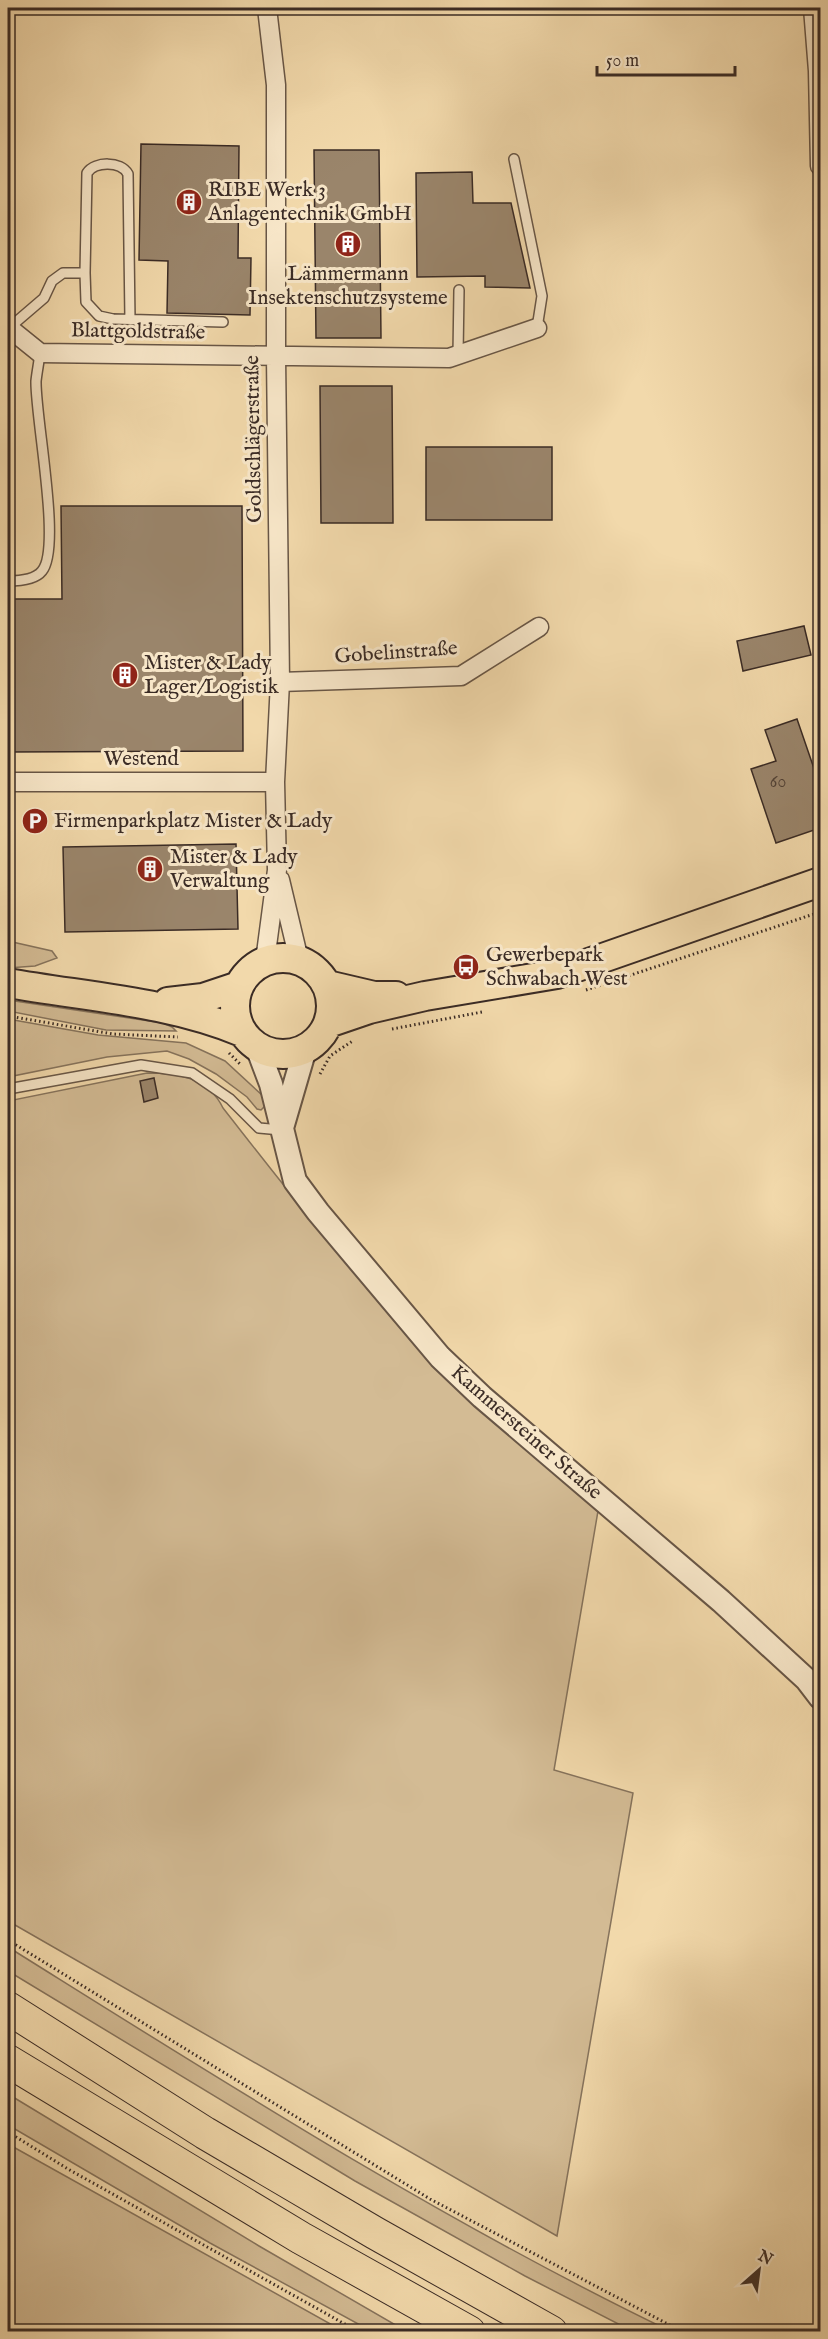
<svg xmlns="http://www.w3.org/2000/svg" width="828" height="2339" font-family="'IM FELL English',serif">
  <rect width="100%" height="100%" fill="#f2d9ab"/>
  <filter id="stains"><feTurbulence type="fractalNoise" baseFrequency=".00333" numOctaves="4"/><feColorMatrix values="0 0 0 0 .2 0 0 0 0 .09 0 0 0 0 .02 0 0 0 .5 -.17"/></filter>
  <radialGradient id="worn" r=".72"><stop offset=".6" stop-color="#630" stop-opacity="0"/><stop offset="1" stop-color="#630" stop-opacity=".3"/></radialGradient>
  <path fill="#d3bb94" stroke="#86735c" stroke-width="1.5" d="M8 941 52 951 57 958 35 966 8 968Z
    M8 1000 163 1023 172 1027 176 1031 106 1030 8 1011Z
    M8 1019 98 1035 186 1043 225 1061 263 1096 267 1104 261 1110 257 1109 247 1097 216 1074 189 1059 167 1051 107 1057 8 1077Z
    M147 1073C177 1073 208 1077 223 1108 299 1205 374 1303 462 1389 505 1432 552 1471 598 1511L554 1770 633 1793 557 2236 8 1921V1101Z
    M8 1947C224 2082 440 2220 670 2331H632L525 2276 355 2181 8 1971Z
    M8 2094 259 2246 406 2331H371L210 2243 8 2125Z
    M8 2144 343 2331H8Z"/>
  <path fill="#9a856b" stroke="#3a2b25" stroke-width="1.5" d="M141 144 239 146 238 258H251L250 315 167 313 168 261 139 260Z
    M314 150H379L381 338H316Z
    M472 172 473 203H511L530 288 485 287V276L417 277 416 173Z
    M320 386H392L393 523H321Z
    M426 447H552V520H426Z
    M61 506H242L243 751 8 752V599H62Z
    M804 626 811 655 743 671 737 641Z
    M797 719 820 786V828L776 843 751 769 776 761 765 730Z
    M236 844 238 929 65 932 63 847Z
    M154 1078 158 1098 144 1102 140 1081Z"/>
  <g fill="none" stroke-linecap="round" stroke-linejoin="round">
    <defs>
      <path id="service" d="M514 159 542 296 537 328
        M85 273 87 173C95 161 121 161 128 174L130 320
        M9 328 44 298 52 281 63 273H85L86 302 99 316 113 319 223 322
        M458 355 459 290
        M8 581C18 581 35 580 42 571 62 548 35 416 36 381 37 372 39 362 40 353
        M8 1089 141 1065 192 1073 230 1099 259 1128 281 1130"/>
      <path id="minor" d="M813 8 818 71 820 166
        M9 328 40 353 449 358 537 328
        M280 682 461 676 539 627
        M8 782H275
        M280 880 299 960
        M265 961 277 870 275 782 280 682 276 357V85L267 8"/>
      <path id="tertiary" d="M257 1047 271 1084 295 1181 318 1212 440 1357 482 1397 721 1601 807 1680 820 1697
        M282 1128 305 1049"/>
      <path id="primary" d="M235 1006a48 48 0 1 1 96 0a48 48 0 1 1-96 0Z
        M8 983C86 997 167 1001 242 1032
        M327 985 374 996H396
        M168 1002 203 998 239 986
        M328 1023 369 1009 425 996 557 974 820 882"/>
      <path id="motorway" d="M8 2008 205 2133 375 2233 551 2332
        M8 2061 301 2238 469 2332"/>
    </defs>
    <use href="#service" stroke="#685646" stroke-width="12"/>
    <use href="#minor" stroke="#685646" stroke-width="21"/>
    <use href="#tertiary" stroke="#685646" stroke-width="26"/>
    <use href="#primary" stroke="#3a2b25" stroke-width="32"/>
    <use href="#motorway" stroke="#3a2b25" stroke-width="34"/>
    <path stroke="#3a2b25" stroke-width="3" stroke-dasharray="1.5 3" stroke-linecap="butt" d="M586 990 820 912
      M8 1016 113 1034 178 1037
      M392 1029 482 1012
      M229 1053 241 1065
      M320 1074 330 1056 354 1040
      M8 1940 430 2199 683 2332
      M8 2132 68 2169 359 2332"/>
    <use href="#service" stroke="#f7e6c8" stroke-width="9"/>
    <use href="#minor" stroke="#f7e6c8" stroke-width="18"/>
    <use href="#tertiary" stroke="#f7e6c8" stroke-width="22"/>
    <use href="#primary" stroke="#f2d9ab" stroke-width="28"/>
    <use href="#motorway" stroke="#f2d9ab" stroke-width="32"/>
  </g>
  <defs>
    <symbol id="building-disc" viewBox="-11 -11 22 22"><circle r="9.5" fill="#8f2418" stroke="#f7e6c8"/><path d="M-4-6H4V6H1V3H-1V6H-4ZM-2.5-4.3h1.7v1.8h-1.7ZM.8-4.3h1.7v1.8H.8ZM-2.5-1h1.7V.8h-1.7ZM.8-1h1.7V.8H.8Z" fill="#fff"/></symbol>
    <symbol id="parking-disc" viewBox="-11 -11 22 22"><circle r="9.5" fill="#8f2418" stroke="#f7e6c8"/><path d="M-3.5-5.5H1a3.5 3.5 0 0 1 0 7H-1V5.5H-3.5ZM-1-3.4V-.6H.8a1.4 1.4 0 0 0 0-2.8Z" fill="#fff"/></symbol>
    <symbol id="bus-disc" viewBox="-11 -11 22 22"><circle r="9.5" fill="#8f2418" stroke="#f7e6c8"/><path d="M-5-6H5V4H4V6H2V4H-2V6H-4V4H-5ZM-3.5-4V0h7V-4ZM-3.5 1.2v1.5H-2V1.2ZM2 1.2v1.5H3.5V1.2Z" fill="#fff"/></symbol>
  </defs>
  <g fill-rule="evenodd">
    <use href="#building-disc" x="174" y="187" width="30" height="30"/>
    <use href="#building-disc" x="333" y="229" width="30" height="30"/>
    <use href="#building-disc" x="110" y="660" width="30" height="30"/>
    <use href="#parking-disc" x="20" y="806" width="30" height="30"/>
    <use href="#building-disc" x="135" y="854" width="30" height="30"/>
    <use href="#bus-disc" x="451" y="952" width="30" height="30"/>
  </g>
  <g text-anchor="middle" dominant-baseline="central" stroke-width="6" stroke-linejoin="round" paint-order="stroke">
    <g font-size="18" fill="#524236">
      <text x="778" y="782">60</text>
    </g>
    <g font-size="21" fill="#3a2b25" stroke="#f7e6c8" text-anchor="start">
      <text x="208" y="190">RIBE Werk 3<tspan x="208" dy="24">Anlagentechnik GmbH</tspan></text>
      <text x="348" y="274" text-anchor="middle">Lämmermann<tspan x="348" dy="24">Insektenschutzsysteme</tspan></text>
      <text x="144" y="663">Mister &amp; Lady<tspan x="144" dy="24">Lager/Logistik</tspan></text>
      <text x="54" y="821">Firmenparkplatz Mister &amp; Lady</text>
      <text x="170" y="857">Mister &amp; Lady<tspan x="170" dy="24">Verwaltung</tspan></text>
      <text x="486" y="955">Gewerbepark<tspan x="486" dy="24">Schwabach West</tspan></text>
    </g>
    <g font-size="21" fill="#3a2b25" stroke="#f7e6c8">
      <text transform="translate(138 332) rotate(1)">Blattgoldstraße</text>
      <text transform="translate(254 439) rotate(-91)">Goldschlägerstraße</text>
      <text transform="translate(396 653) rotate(-4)">Gobelinstraße</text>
      <text x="141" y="759">Westend</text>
      <text transform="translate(526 1433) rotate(41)">Kammersteiner Straße</text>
    </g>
  </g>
  <rect width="828" height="2339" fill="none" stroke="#f2d9ab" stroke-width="30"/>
  <rect x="9" y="9" width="810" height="2321" fill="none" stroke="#3a2b25" stroke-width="3"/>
  <rect x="15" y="15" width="798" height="2309" fill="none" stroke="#3a2b25" stroke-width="1.5"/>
  <g transform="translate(759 2270) rotate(28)" stroke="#f7e6c8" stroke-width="4.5" paint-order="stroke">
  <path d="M0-4.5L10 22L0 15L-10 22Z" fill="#3a2b25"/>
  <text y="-9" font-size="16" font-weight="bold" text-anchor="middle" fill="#3a2b25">N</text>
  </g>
  <path d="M597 66v9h138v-9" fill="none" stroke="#3a2b25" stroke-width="3"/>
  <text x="606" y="66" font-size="18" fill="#3a2b25" stroke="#f7e6c8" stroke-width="4.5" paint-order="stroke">50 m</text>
  <rect width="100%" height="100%" filter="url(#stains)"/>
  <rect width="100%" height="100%" fill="url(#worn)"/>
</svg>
